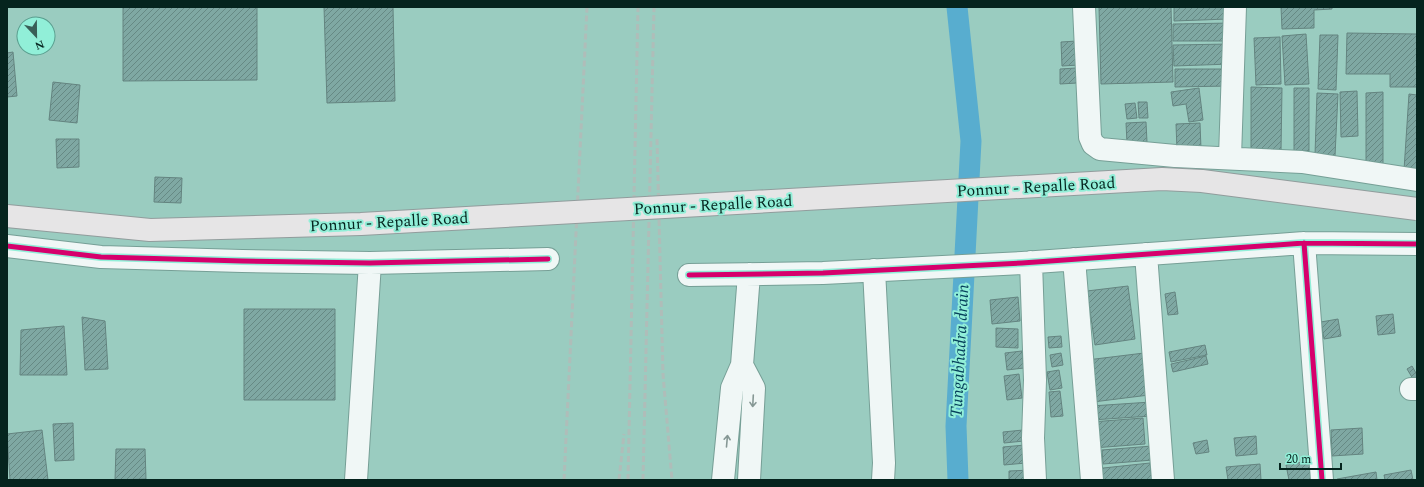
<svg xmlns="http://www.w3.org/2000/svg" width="1424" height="487" font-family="Spectral,serif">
  <defs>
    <pattern id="building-hatch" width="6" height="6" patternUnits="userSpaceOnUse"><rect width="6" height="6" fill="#7fa8a3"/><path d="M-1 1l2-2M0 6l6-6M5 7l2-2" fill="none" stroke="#668984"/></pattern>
  </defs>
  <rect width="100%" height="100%" fill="#9accc0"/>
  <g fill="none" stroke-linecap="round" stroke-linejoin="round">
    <path stroke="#58adcf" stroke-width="21" d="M957 7 971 141 956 426 958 480"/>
  </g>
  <path fill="url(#building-hatch)" stroke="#648480" d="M123 7H257V80L123 81Z
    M324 7H393L395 101 327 103Z
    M1099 7H1171L1173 82 1101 84Z
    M1174 7H1230L1228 19 1174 21Z
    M1281 7H1332V9L1314 10V28L1282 29Z
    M1232 23V41H1173V24Z
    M1347 33 1417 34V87H1390V74H1346Z
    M1306 34 1309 84 1285 85 1282 36Z
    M1320 35H1338L1336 90 1318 89Z
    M1280 37 1281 84 1256 85 1254 38Z
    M1077 41 1079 65 1062 66 1061 42Z
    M1230 44 1231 64 1174 66 1173 45Z
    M13 52 17 96 7 97V53Z
    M1076 68 1077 83 1060 84V69Z
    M1175 69H1228L1229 86 1175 87Z
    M53 82 80 85 77 123 49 120Z
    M1251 87 1282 88 1281 151H1251Z
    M1199 88 1203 120 1189 122 1186 104 1173 106 1171 92Z
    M1294 88H1309V151H1294Z
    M1357 91 1358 136 1341 137 1340 92Z
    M1383 92V169H1366V93Z
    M1317 93 1338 94 1335 156 1315 155Z
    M1409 94 1417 95V171L1404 170Z
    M1138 102H1147L1148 118H1139Z
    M1135 103 1137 118 1127 119 1125 104Z
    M1146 122 1147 142 1127 143 1126 123Z
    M1200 123 1201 149 1177 150 1176 124Z
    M56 139H79V167L57 168Z
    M155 177 182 178 181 203 154 202Z
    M1128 286 1135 339 1095 345 1087 291Z
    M1175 292 1178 314 1168 315 1165 294Z
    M1018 297 1020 321 992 324 990 300Z
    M244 309H335V400H244Z
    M1393 314 1395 333 1378 335 1376 316Z
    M82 317 105 321 108 369 85 370Z
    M1338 319 1341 336 1324 339 1321 322Z
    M64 326 67 375H20L21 330Z
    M996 328 1018 329V348L996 347Z
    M1061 336 1062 347 1049 348 1048 337Z
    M1205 345 1207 355 1171 362 1169 352Z
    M1022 351 1024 368 1007 370 1005 353Z
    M1061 353 1063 365 1052 367 1050 355Z
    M1144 353 1149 395 1093 402 1087 360Z
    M1206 356 1208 364 1173 372 1171 364Z
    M1412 366 1417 375V377L1413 379 1407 369Z
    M1059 370 1062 388 1050 390 1047 372Z
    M1019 374 1022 398 1007 400 1004 376Z
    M1060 391 1063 416 1051 417 1049 392Z
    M1151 402V416L1092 420 1091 406Z
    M1143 418 1145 444 1093 448 1091 422Z
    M73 423 74 460 55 461 53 424Z
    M1362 428 1363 454 1332 456 1331 430Z
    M42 430 48 480H10L7 434Z
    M1023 430 1024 441 1004 443 1003 432Z
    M1256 436 1257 454 1236 456 1234 438Z
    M1207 440 1209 452 1196 454 1193 443Z
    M1025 445 1026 463 1004 465 1003 447Z
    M1152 446 1153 460 1103 464 1102 450Z
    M116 449H145L146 479 115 480Z
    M1309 461 1313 480H1289L1286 465Z
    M1150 463 1152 480H1095L1094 469Z
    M1260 464 1261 480H1228L1226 467Z
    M1031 470 1032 480H1009V471Z
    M1411 470 1413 480H1385L1384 475Z
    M1376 472 1377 480H1337V479Z"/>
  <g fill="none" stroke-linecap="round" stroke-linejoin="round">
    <defs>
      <path id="minor" d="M1084 7 1090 137 1093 144 1100 149 1175 156 1302 162 1417 180
        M1230 157 1235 7
        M1304 243 1322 480
        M7 246 101 257 242 261 370 263 548 259
        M1146 254 1163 480
        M1074 259 1092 480
        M1031 262 1035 380 1033 438 1035 480
        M874 270 884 463 883 480
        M689 275 823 273 1022 263 1304 243 1417 244
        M742 365 754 388 749 480
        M1411 389H1417
        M356 480 370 263
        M723 480 732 388 742 365 749 274"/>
    </defs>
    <use href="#minor" stroke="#769f96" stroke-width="24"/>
    <use href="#minor" stroke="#f0f7f6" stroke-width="22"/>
    <path stroke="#afbdb9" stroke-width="3" stroke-dasharray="6 3" stroke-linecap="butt" d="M657 139 663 374 672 480
      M564 480 587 7
      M619 480 624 434
      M628 480 638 7
      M643 480 654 7"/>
    <defs>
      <path id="major-bridge" d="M7 216 150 230 361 224 1162 179 1202 181 1417 209"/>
    </defs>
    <use href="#major-bridge" stroke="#919c9c" stroke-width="24" stroke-linecap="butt"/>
    <use href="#major-bridge" stroke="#e6e5e6" stroke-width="22"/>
    <defs>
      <path id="cycleway" d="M1304 243 1322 480
        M7 246 101 257 242 261 370 263 548 259
        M689 275 823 273 1022 263 1304 243 1417 244"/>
    </defs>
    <use href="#cycleway" stroke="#91efd8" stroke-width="8"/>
    <use href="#cycleway" stroke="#d6006c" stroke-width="5"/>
  </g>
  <defs><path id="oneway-shaft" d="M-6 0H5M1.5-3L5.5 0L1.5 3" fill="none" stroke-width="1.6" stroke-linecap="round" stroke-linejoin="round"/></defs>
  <g stroke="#869895">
    <use href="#oneway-shaft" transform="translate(753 401) rotate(93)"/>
    <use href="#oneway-shaft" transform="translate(727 441) rotate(-85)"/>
  </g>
  <g text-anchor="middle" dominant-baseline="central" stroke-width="4" stroke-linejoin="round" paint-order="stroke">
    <g font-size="16" fill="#05241e" stroke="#91efd8">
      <text transform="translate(1036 187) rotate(-3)">Ponnur - Repalle Road</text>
      <text transform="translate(713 205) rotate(-3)">Ponnur - Repalle Road</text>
      <text transform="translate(389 222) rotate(-3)">Ponnur - Repalle Road</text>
    </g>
    <g font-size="17" font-style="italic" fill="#063f5b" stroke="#91efd8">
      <text transform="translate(960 351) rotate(-87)">Tungabhadra drain</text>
    </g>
  </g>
  <rect width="1424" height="487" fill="none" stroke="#05241e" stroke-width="16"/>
  <g transform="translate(36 36) rotate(158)"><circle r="19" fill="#91efd8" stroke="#599e8e"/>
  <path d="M0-3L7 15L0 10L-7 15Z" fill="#395f57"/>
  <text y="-6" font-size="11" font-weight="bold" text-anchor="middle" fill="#05241e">N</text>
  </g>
  <path d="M1280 463v6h61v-6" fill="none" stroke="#05241e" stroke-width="2"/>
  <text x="1286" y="463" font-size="12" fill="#05241e" stroke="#91efd8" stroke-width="3" paint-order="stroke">20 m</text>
</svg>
